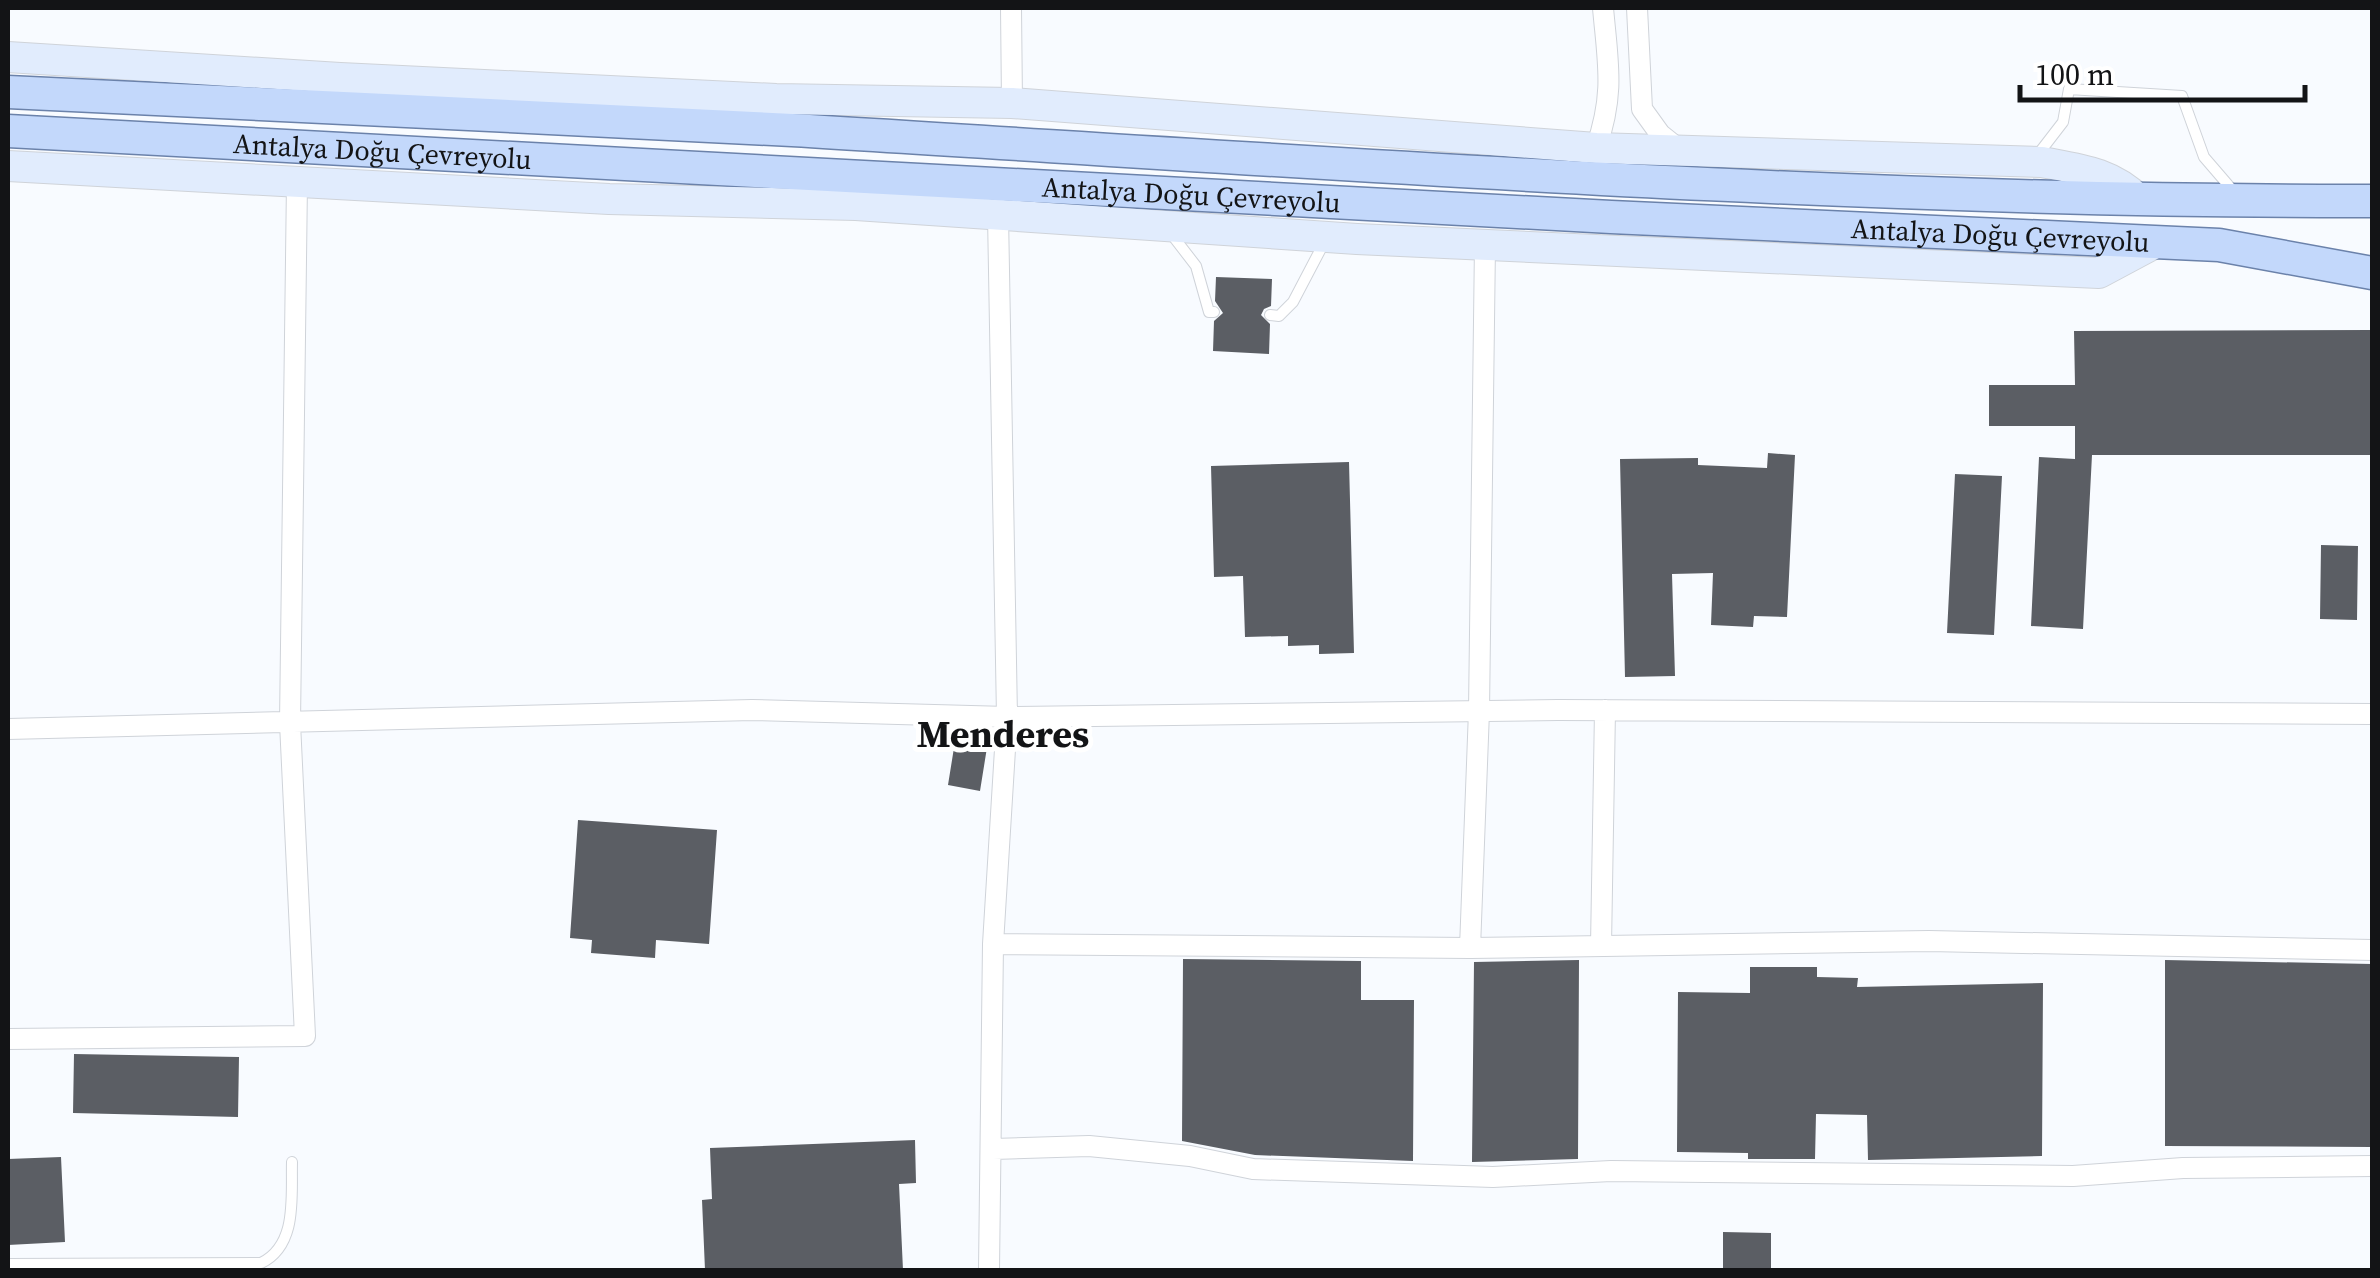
<svg xmlns="http://www.w3.org/2000/svg" width="2380" height="1278" font-family="'Source Serif 4',serif">
  <rect width="100%" height="100%" fill="#f8fbff"/>
  <path fill="#5b5e64" d="M1216 277 1272 279 1271 306 1264 309 1261 315 1270 324 1269 354 1213 351 1214 321 1223 313 1215 301Z
    M2372 330V455H2092L2083 629 2031 626 2039 457 2075 459V426H1989V385H2075L2074 331Z
    M1768 453 1795 455 1787 617 1754 616 1753 627 1711 625 1713 573 1672 574 1675 676 1625 677 1620 459 1698 458V465L1767 468Z
    M1349 462 1354 653 1319 654V645L1288 646V636L1245 637 1243 576 1214 577 1211 466Z
    M1955 474 2002 476 1994 635 1947 633Z
    M2321 545 2358 546 2357 620 2320 619Z
    M957 729 989 735 980 791 948 785Z
    M578 820 717 830 709 944 656 940 655 958 591 953 592 940 570 938Z
    M1183 959 1361 961V1000H1414L1413 1161 1255 1155 1182 1141Z
    M1579 960 1578 1159 1472 1162 1474 962Z
    M2165 960 2372 964V1147L2165 1146Z
    M1750 967H1817V977L1858 978 1857 987 2043 983 2042 1156 1868 1160 1867 1115 1816 1114 1815 1159H1748V1153L1677 1152 1678 992 1750 993Z
    M74 1054 239 1057 238 1117 73 1113Z
    M915 1140 916 1183 899 1184 903 1270H705L702 1200 712 1199 710 1148Z
    M61 1157 65 1242 8 1245V1159Z
    M1723 1232 1771 1233V1270H1723Z"/>
  <g fill="none" stroke-linecap="round" stroke-linejoin="round">
    <defs>
      <path id="lane" d="M2036 157 2063 122 2069 89 2182 96 2204 157 2235 193
        M1169 231 1196 266 1209 312H1214
        M1270 315 1279 316 1293 302 1326 239
        M8 1264 261 1263C298 1245 291 1196 292 1162"/>
      <path id="street" d="M1011 8 1012 103
        M1637 8 1642 109 1660 134 1680 150
        M1596 148C1615 93 1608 64 1603 8
        M8 729 752 710 1007 717 1558 710 2372 714
        M993 944 1470 948 1929 941 2372 950
        M1601 946 1605 710
        M1470 948 1479 711 1485 244
        M8 1039 305 1036 290 723 297 182
        M993 1149 1089 1146 1190 1156 1253 1169 1493 1177 1611 1171 2073 1176 2183 1168 2372 1166
        M989 1270 993 944 1007 717 998 215"/>
      <path id="secondary" d="M8 57 340 78 776 99 1012 103 1596 148 2042 162C2079 169 2111 172 2139 200
        M8 166 609 199 856 205 1357 239 2099 273 2157 242"/>
      <g id="primary">
        <path d="M8 92C269 106 531 115 792 130 1319 162 1845 202 2372 201"/>
        <path id="s1" d="M8 131 1611 217 2219 245 2372 273"/>
      </g>
    </defs>
    <use href="#lane" stroke="#cfd3d9" stroke-width="12"/>
    <use href="#street" stroke="#cfd3d9" stroke-width="22"/>
    <use href="#secondary" stroke="#cfd3d9" stroke-width="32"/>
    <use href="#primary" stroke="#6b82aa" stroke-width="35"/>
    <use href="#lane" stroke="#fff" stroke-width="10"/>
    <use href="#street" stroke="#fff" stroke-width="20"/>
    <use href="#secondary" stroke="#e1ecfd" stroke-width="30"/>
    <use href="#primary" stroke="#c3d8fb" stroke-width="32"/>
  </g>
  <g text-anchor="middle" dominant-baseline="central" stroke-width="10" stroke-linejoin="round" paint-order="stroke">
    <g font-size="28" fill="#131416" stroke="#fff">
      <text stroke="none"><textPath href="#s1" startOffset="375">Antalya Doğu Çevreyolu</textPath></text>
      <text stroke="none"><textPath href="#s1" startOffset="1185">Antalya Doğu Çevreyolu</textPath></text>
      <text stroke="none"><textPath href="#s1" startOffset="1995">Antalya Doğu Çevreyolu</textPath></text>
    </g>
    <g font-size="38" font-weight="bold" fill="#131416" stroke="#fff">
      <text x="1003" y="734">Menderes</text>
    </g>
  </g>
  <rect width="2380" height="1278" fill="none" stroke="#131416" stroke-width="20"/>
  <path d="M2020 85v15h285v-15" fill="none" stroke="#131416" stroke-width="5"/>
  <text x="2035" y="85" font-size="30" fill="#131416" stroke="#ffffff" stroke-width="8" paint-order="stroke">100 m</text>
</svg>
